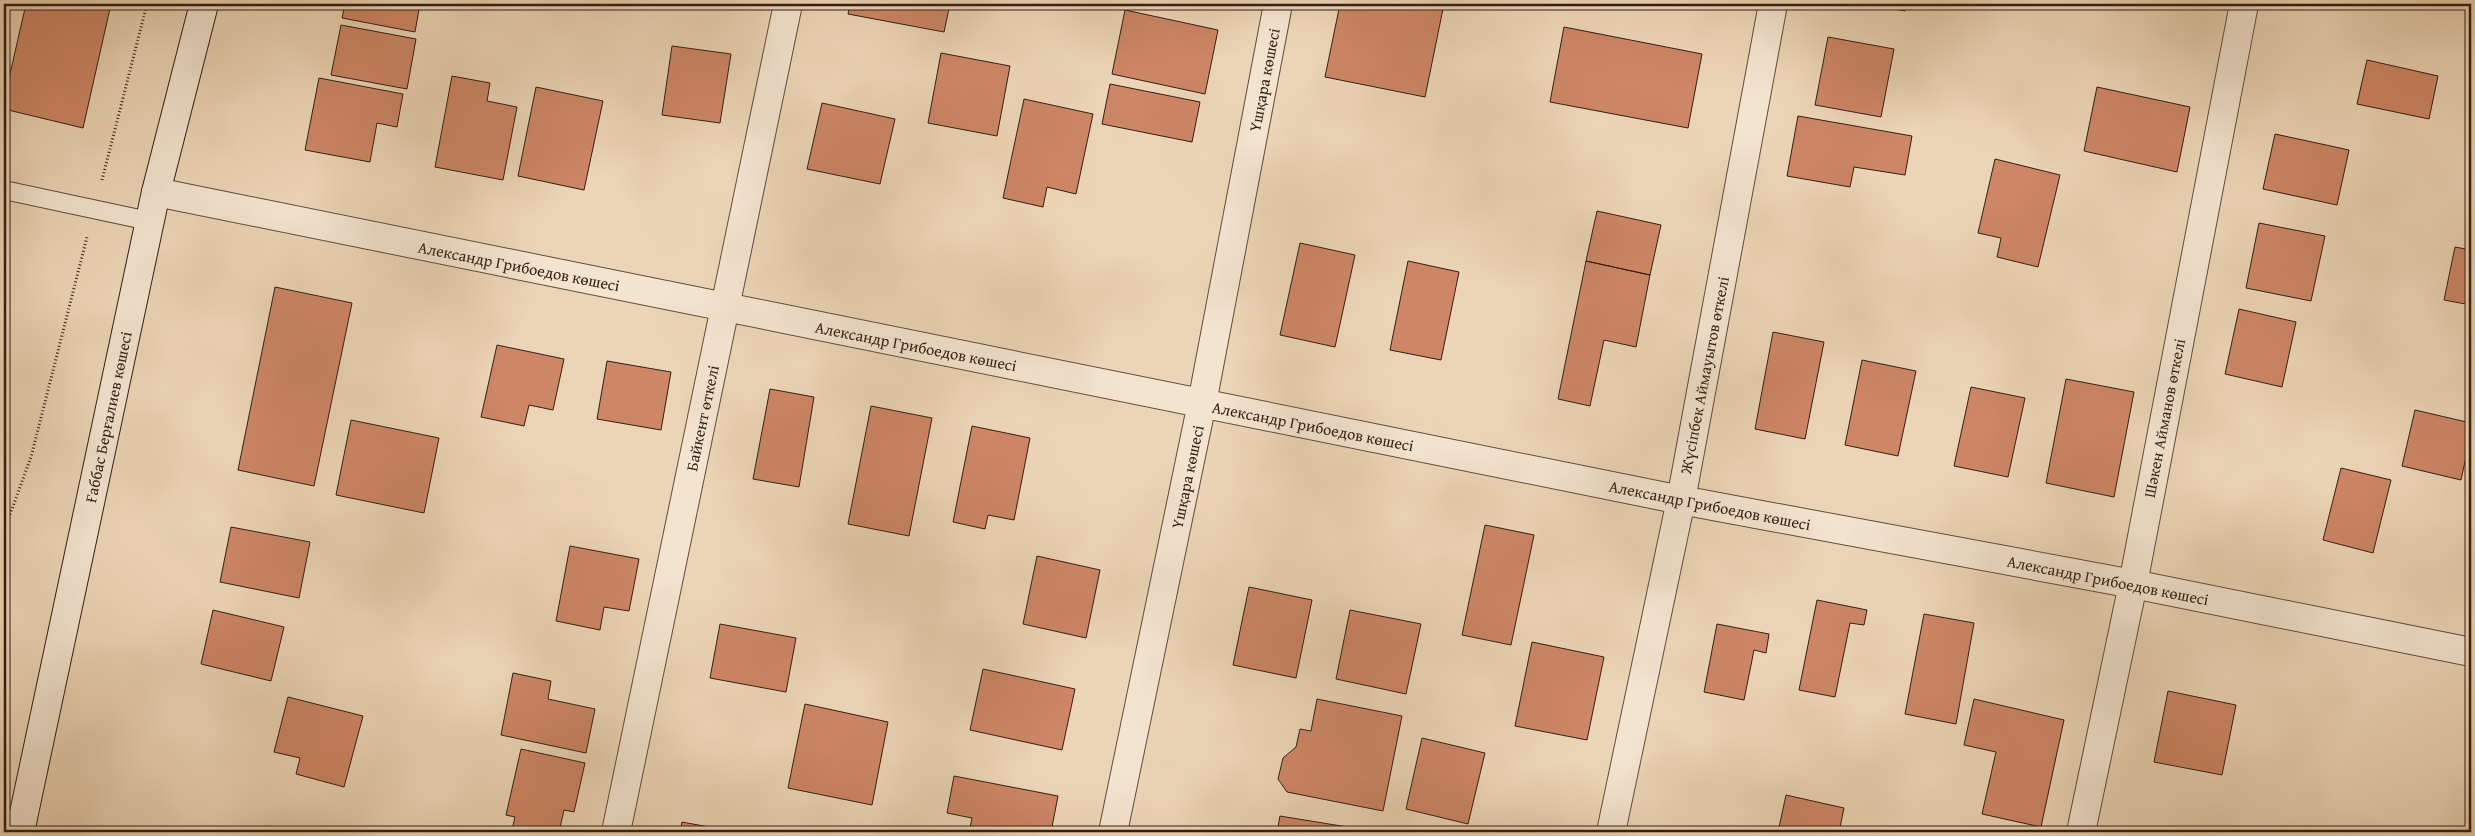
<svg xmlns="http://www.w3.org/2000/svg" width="2475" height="836" font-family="'Gentium Book Plus',serif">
  <rect width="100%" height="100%" fill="#ecd5b6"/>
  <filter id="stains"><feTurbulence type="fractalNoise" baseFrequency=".004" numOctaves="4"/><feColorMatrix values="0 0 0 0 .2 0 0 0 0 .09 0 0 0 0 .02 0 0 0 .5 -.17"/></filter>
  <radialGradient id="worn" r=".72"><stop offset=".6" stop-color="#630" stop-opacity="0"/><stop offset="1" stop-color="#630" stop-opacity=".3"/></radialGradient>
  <path fill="#cd8666" stroke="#331e13" d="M26 4H111L83 128 4 109V100Z
    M345 4H420L415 32 342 18Z
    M557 4H588L587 10Z
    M850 4H950L944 32 848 14Z
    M1340 4H1444L1425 97 1325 77Z
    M1870 4H1906L1905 11Z
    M1125 10 1218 30 1205 94 1112 74Z
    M341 25 416 39 407 89 331 75Z
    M1564 27 1702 54 1688 128 1550 102Z
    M1828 37 1894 49 1881 117 1815 105Z
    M672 46 731 54 720 123 662 115Z
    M941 53 1010 66 997 136 928 123Z
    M2367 60 2438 76 2429 119 2357 104Z
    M452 76 490 83 487 101 517 107 503 180 435 167Z
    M319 78 403 94 397 127 377 123 370 162 305 150Z
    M1110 84 1200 102 1192 142 1102 124Z
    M536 87 603 101 584 190 518 176Z
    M2097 87 2190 107 2177 172 2084 151Z
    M1024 99 1093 114 1076 194 1047 187 1043 207 1003 198Z
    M822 103 895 119 880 184 807 169Z
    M1798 116 1912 136 1905 175 1854 167 1850 187 1787 176Z
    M2275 134 2349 150 2337 205 2263 189Z
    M1995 159 2060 175 2038 267 1997 257 2001 238 1978 233Z
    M1597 211 1661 225 1650 275 1586 261Z
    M2259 223 2325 236 2311 301 2246 288Z
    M1300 243 1355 255 1335 347 1280 335Z
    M2455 247 2471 250V305L2444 300Z
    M1408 261 1459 272 1441 360 1390 350Z
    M1586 261 1650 275 1636 347 1604 340 1590 406 1558 399Z
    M275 287 352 303 314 486 238 470Z
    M2239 309 2296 322 2282 387 2225 374Z
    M1773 332 1824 342 1805 439 1755 429Z
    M497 345 564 359 553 410 529 405 524 426 481 417Z
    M1862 360 1916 371 1898 456 1845 445Z
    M607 361 671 372 661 430 597 419Z
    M2066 379 2134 392 2114 497 2046 483Z
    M1971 387 2025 398 2008 477 1954 466Z
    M770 389 814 397 799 487 753 479Z
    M871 406 932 418 909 536 848 524Z
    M2415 410 2471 423V434L2461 480 2402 466Z
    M351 420 439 438 424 513 336 495Z
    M972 426 1030 438 1014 520 988 515 985 529 953 522Z
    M2341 468 2391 480 2373 553 2323 540Z
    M1485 525 1534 535 1511 645 1462 635Z
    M231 527 310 542 299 598 220 582Z
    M570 546 639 559 629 611 604 607 600 630 556 621Z
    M1037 556 1100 570 1086 638 1023 624Z
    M1249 587 1312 600 1296 678 1233 665Z
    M1817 600 1867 610 1864 625 1850 623 1835 697 1799 690Z
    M213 610 284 627 271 681 201 664Z
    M1350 610 1421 624 1406 694 1336 679Z
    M1924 614 1974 623 1956 724 1905 714Z
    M720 624 796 638 786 692 710 678Z
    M1717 624 1769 634 1766 653 1754 650 1744 700 1704 692Z
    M1532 642 1604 657 1587 740 1515 726Z
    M983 669 1075 689 1062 750 970 730Z
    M513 673 551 681 548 699 595 709 586 753 501 735Z
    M2168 691 2236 705 2222 775 2154 762Z
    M288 697 363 716 344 787 296 774 300 758 274 752Z
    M1317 699 1402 716 1383 811 1287 792 1278 779 1283 758 1296 747 1300 729 1311 731Z
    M1974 699 2064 720 2041 827 1982 814 1996 752 1964 745Z
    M805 704 888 722 872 805 788 788Z
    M1422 738 1485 753 1468 824 1406 809Z
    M521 749 585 763 574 812 564 810 559 832 512 830 515 817 506 815Z
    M954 776 1058 796 1051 832H969L972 818 947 813Z
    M1786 795 1844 808 1839 832H1778Z
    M1280 816 1372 831V832H1277Z
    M682 822 736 832H680Z"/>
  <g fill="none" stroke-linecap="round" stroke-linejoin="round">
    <defs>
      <path id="lane" d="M4 190 149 221"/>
      <path id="street" d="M156 192 1681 500 2133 584 2471 652
        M616 832 788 4
        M1113 832 1202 403 1278 4
        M1611 832 1681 500 1773 4
        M2081 832 2133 584 2244 4"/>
      <path id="secondary" d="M20 832 156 192 204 4"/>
    </defs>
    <use href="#lane" stroke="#614c3c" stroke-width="20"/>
    <use href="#street" stroke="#614c3c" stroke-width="30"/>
    <use href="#secondary" stroke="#331e13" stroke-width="30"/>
    <path stroke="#331e13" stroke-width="3" stroke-dasharray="1 2.5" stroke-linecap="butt" d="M102 180 147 4
      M4 531 31 457 87 237"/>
    <use href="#lane" stroke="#f3e4d0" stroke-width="18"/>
    <use href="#street" stroke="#f3e4d0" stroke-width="28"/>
    <use href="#secondary" stroke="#f3e4d0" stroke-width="28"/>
  </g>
  <g text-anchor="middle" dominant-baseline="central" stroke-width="4.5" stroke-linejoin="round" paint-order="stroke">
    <g font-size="16" fill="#331e13" stroke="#f3e4d0">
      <text transform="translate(1264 80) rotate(-79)">Үшқара көшесі</text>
      <text transform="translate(519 266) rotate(11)">Александр Грибоедов көшесі</text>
      <text transform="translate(916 346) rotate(11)">Александр Грибоедов көшесі</text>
      <text transform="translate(1704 375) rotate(-79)">Жүсіпбек Аймауытов өткелі</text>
      <text transform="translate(108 417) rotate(-78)">Ғаббас Берғалиев көшесі</text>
      <text transform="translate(702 418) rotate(-78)">Байкент өткелі</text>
      <text transform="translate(2164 418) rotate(-79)">Шәкен Айманов өткелі</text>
      <text transform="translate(1313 426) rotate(11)">Александр Грибоедов көшесі</text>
      <text transform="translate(1187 477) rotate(-78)">Үшқара көшесі</text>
      <text transform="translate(1710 505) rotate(11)">Александр Грибоедов көшесі</text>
      <text transform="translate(2108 580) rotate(11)">Александр Грибоедов көшесі</text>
    </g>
  </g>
  <rect width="2475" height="836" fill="none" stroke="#ecd5b6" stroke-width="20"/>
  <rect x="5" y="5" width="2465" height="826" fill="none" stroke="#331e13" stroke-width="2.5"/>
  <rect x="10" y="10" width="2455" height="816" fill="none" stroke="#331e13"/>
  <rect width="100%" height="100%" filter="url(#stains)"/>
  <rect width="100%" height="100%" fill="url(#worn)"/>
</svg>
